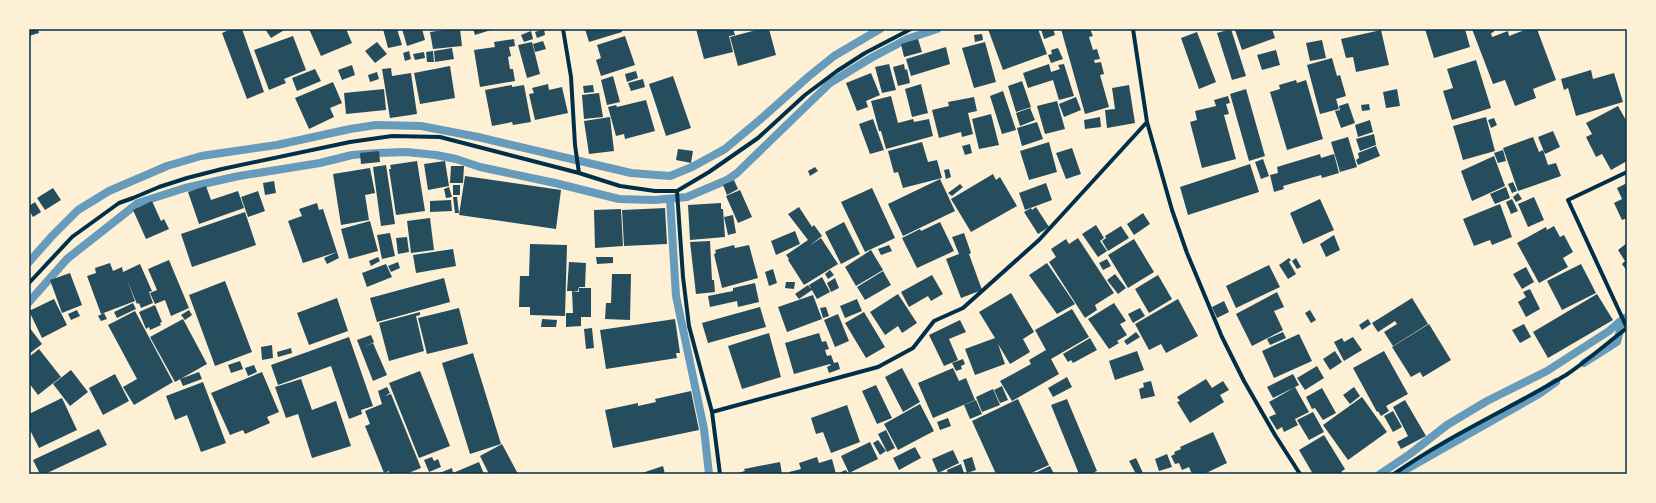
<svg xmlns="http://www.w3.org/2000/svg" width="1656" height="503" font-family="Lato,sans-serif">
  <rect width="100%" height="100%" fill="#fdf0d5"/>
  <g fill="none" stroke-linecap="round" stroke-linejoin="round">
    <path stroke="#669bbc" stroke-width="8" d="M670 199 676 296 704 429 709 474
      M29 262 52 236 78 210 109 191 167 166 201 156 277 145 350 129 376 125 421 126 478 137 631 173 670 176 692 167 725 149 763 117 808 77 834 56 880 29
      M29 302 67 259 138 203 185 188 239 176 320 163 352 155 377 153 406 152 436 155 456 159 480 167 555 183 619 199 655 200 687 197 727 180 737 173 830 83 871 58 907 39 937 29
      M1584 363 1617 342 1623 319
      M1380 474 1410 454 1447 425 1487 401 1547 371 1609 331 1624 318
      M1398 474 1539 394 1556 382"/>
  </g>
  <path fill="#264d5e" d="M29 29H38L39 33 29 36Z
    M231 29H242L264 92 247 99 222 33Z
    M265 29H286L271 38Z
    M309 29H346L352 43 321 56Z
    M383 29H397L402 45 388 48Z
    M402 29H422L425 40 407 46Z
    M451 29H460L462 46 433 49 430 32Z
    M473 29H494L475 35Z
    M544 29 545 35 537 38 535 32Z
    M585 29H621L622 32 589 42Z
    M696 29H733L735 35 729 36 733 52 704 59Z
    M760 29H769L776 55 738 66 730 37Z
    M988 29H1038L1047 54 1003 70Z
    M1041 29H1053L1055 35 1044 39Z
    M1061 29H1090L1093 36 1089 37 1093 50 1097 49 1100 59 1094 60 1095 63 1101 62 1104 74 1100 75 1109 107 1085 114Z
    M1231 29 1246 76 1232 80 1217 33Z
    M1237 29H1272L1275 38 1242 50 1235 30Z
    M1425 29H1465L1470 47 1434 58Z
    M1472 29H1493L1494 32 1491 33 1492 37 1508 31 1509 36 1527 29H1537L1556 80 1533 89 1536 98 1515 106 1505 80 1493 84Z
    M1381 30 1389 65 1356 72 1353 57 1346 58 1341 39Z
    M531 31 533 39 524 42 521 35Z
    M1197 32 1216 82 1199 89 1181 38Z
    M982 34 983 40 975 42 974 35Z
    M293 36 306 70 284 79 286 83 269 90 254 50Z
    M625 36 635 65 601 76 596 60 601 58 597 45Z
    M514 39 515 46 509 47 511 56 508 57 510 69H513L515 81 480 87 474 50 495 47 494 42Z
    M918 39 922 52 904 57 901 44Z
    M1322 40 1326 58 1310 61 1306 43Z
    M543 41 546 49 535 52 533 44Z
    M377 42 387 54 375 63 365 51Z
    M532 42 540 74 527 78 518 45Z
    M985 42 996 82 974 88 962 48Z
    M946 47 950 64 911 76 906 59Z
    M452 48 454 59 435 62 434 51Z
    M1058 48 1063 59 1051 63 1048 55 1052 54 1051 50Z
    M1276 50 1280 65 1262 70 1257 55Z
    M409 51 411 59 405 61 403 53Z
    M433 51 434 62H427L426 52Z
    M424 52 425 58 415 60 413 54Z
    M1332 58 1337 76 1340 75 1346 96 1336 99 1339 109 1320 114 1307 65Z
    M1476 60 1491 108 1452 120 1443 91 1453 88 1447 69Z
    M889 64 896 90 882 93 875 67Z
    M904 64 905 70 907 69 910 83 898 86 893 67Z
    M1049 64 1051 72 1060 69 1058 65 1064 64 1074 96 1059 100 1053 80 1028 88 1023 73Z
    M352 65 355 75 342 80 338 70Z
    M450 66 455 98 420 104 414 73Z
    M391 68 392 76 411 73 417 114 390 118 382 69Z
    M315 69 321 81 297 91 292 78Z
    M1591 70 1593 79 1614 73 1623 102 1576 116 1568 88 1564 90 1561 79Z
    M636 71 638 78 627 82 625 74Z
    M377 72 379 79 370 82 368 75Z
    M871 73 880 95 866 101 868 107 857 111 846 83Z
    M613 76 620 102 607 105 601 80Z
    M673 76 691 128 666 136 649 84Z
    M643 79 645 87 631 91 628 83Z
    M1296 80 1297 83 1306 80 1323 139 1287 150 1270 92 1280 89 1279 85Z
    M1022 81 1031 107 1016 112 1008 86Z
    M333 82 342 103 330 108 334 117 309 129 295 98Z
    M548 84 549 90 562 87 568 113 535 120 529 94 534 93 532 88Z
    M921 84 928 113 912 117 905 89Z
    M512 85V87L524 85 531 122 513 125 512 122 492 126 485 90Z
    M593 85 594 92 584 93 583 86Z
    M1129 85 1135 123 1107 128 1105 110 1115 109 1112 88Z
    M384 89 386 110 346 114 344 93Z
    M1246 89 1265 156 1249 161 1230 94Z
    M1397 89 1400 106 1386 108 1383 92Z
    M1003 91 1016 130 1002 134 990 96Z
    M599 93 603 117 584 119 582 95Z
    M891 96 898 123 913 119 914 122 929 119 933 136 886 149 881 131H879L871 101Z
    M1228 96 1230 103 1226 104 1229 114 1224 115 1236 159 1202 168 1190 122 1197 120 1195 111 1216 106 1214 100Z
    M974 97 977 111 968 113 973 134 962 137 961 132 939 138 932 110 949 106 948 102Z
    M1076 97 1081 110 1064 117 1059 104Z
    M646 100 655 131 625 139 624 134 616 136 608 107 616 105 617 107Z
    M1057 101 1065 129 1045 134 1037 106Z
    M1348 103 1355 123 1341 128 1335 111 1340 110 1339 106Z
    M1369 104 1370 110 1362 111 1361 105Z
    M1618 106 1627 122V161L1611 170 1602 154 1596 157 1586 137 1592 134 1586 123Z
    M1030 108 1035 120 1020 126 1016 113Z
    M991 114 999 145 979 149 972 119Z
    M610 117 614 151 589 154 584 121Z
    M1100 117 1101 127 1085 129 1084 120Z
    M1486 117 1495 151 1463 160 1453 126Z
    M1494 118 1497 125 1491 128 1488 120Z
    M873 119 884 150 870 154 859 124Z
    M1370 120 1373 132 1358 137 1355 125Z
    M1037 122 1043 139 1022 146 1017 128Z
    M1553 131 1560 147 1545 154 1538 137Z
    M1374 134 1376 145 1360 151 1356 139Z
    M1348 137 1357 167 1340 172 1331 142Z
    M1533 137 1539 152 1543 150 1548 165 1556 163 1561 176 1518 191 1503 148Z
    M922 142 928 162 937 160 942 178 903 188 898 172 894 173 888 151Z
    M1049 142 1057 172 1029 180 1020 151Z
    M970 144 972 153 965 155 962 146Z
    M1376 146 1380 156 1358 165 1356 160 1359 158 1358 153Z
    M1072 148 1081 174 1066 179 1056 153Z
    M678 149 693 151 691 163 676 160Z
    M1503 150 1506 161 1498 163 1494 153Z
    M379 151 380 162 361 164 360 153Z
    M1320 154 1321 158 1334 154 1339 173 1322 178 1321 175 1283 186 1284 189 1274 192 1270 175 1278 173 1277 167Z
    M1494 156 1505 186 1472 201 1461 171Z
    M1263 159 1269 176 1261 179 1255 162Z
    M417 161 425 211 396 215 389 169H391L390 165Z
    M445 161 449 186 428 190 424 164Z
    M1250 164 1259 192 1188 215 1180 187Z
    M386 165 395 224 381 226 373 167Z
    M451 166H464L463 183H450Z
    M815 167 818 171 810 176 808 171Z
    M370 168 375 193 365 195 369 220 341 225 333 174Z
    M949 169 951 177 946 179 944 170Z
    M993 174 996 180 1000 177 1017 206 971 232 951 199Z
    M465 176 561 190 556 229 459 215Z
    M940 179 955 211 903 236 888 204Z
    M734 180 738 189 727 195 723 185Z
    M274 181 276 193 265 195 263 183Z
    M1513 182 1517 191 1512 193 1508 184Z
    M1046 183 1052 200 1025 210 1019 193Z
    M1627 183V218L1622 220 1614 203 1622 199 1617 188Z
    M960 184 963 187 952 196 948 193Z
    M453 185H460V195H453Z
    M206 186 211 200 238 191 244 208 199 224 188 192Z
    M449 187 452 197 446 198 444 189Z
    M1506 187 1510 198 1495 204 1490 194Z
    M53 188 61 200 45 210 37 198Z
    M872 188 895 238 865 252 841 202Z
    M740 190 752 217 738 223 726 196Z
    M258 191 265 211 248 217 241 197Z
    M1518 193 1522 199 1516 202 1513 197Z
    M453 197H457L459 213H455Z
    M1534 197 1544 220 1528 227 1518 204Z
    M1320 199 1334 230 1303 244 1290 213Z
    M1512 199 1518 211 1511 214 1506 202Z
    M451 200 452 211 430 212V201Z
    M152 201 161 221 164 219 169 229 146 239 133 210Z
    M35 202 41 212 33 217 29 210V206Z
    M317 203 319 210 323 209 337 252 303 263 288 221 302 216 299 209Z
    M721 203V209H723L725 237 690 240 688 205Z
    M1500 204 1512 237 1492 245 1490 240 1474 246 1463 219Z
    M799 207 812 227 814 225 822 236 809 246 821 238 838 264 804 285 788 260 789 259 786 255 808 240 788 214Z
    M1036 207 1049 227 1038 234 1024 212 1031 208 1032 210Z
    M665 208 667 244 624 246 622 210Z
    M621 209 623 246 595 248 594 210Z
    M245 212 256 245 192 267 181 234Z
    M1143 213 1150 224 1134 235 1127 224Z
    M733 215 736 233 728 235 724 217Z
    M430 218 434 250 411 253 407 221Z
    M370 221 378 251 349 259 341 229Z
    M844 222 860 254 841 264 825 232Z
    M940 222 954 251 917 268 902 238 920 229 921 231Z
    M1096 225 1104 238 1100 241 1107 251 1098 257 1082 234Z
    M1121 226 1129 238 1108 251 1102 241 1106 238 1105 236Z
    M1554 226 1560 237 1564 235 1573 252 1563 258 1568 267 1539 283 1517 243 1546 227 1547 230Z
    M795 231 800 244 776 255 771 241Z
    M390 233 395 256 382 259 377 235Z
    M964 233 971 253 969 254 982 290 961 298 946 259 959 254 952 237Z
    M1334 235 1340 250 1326 257 1320 244Z
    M407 237 409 252 398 254 396 238Z
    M1078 238 1114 293 1095 305 1097 310 1085 318 1049 262 1056 257 1051 249 1066 239 1069 244Z
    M1134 239 1154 272 1128 288 1108 255Z
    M710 241 712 280H714L715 292 696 294 690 242Z
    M1627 243V271L1622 264 1625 261 1618 250Z
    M530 244 567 245 565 316 530 315V307H519L520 276H529Z
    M734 245 735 248 749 245 758 278 722 288 714 254 716 253 715 250Z
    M889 245 892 251 881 255 878 249Z
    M453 249 456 266 416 273 413 255Z
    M871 250 883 270 856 286 845 267Z
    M337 252 339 258 327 264 324 258Z
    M378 257 380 261 371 266 369 261Z
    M596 257H613V263L597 264Z
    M1289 258 1291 260 1289 262 1296 274 1288 279 1279 265Z
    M1296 258 1301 267 1297 269 1292 261Z
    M1107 259 1111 266 1103 270 1099 263Z
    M169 260 189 308 171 316 165 300 155 304 150 293 157 290 148 269Z
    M398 262 400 268 391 272 388 266Z
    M569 262 586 263 585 287H579L578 291H567Z
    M110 263 113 271 122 267 123 272 140 264 152 291 149 292 153 303 141 308 139 303 137 304 127 280 135 301 101 314 87 276 96 273 95 268Z
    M1047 263 1075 304 1057 314 1029 275Z
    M386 264 392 277 367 287 362 273Z
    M1581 264 1596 293 1562 310 1547 281Z
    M1269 265 1280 287 1236 308 1226 286Z
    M1526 267 1534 282 1522 289 1513 274Z
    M773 269 777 283 769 286 765 272Z
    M830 270 834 275 828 279 825 274Z
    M883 271 891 285 865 300 857 287Z
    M70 273 82 305 62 313 50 280Z
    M612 274H631L630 320 605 319 606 303H611Z
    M1115 274 1126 288 1118 294 1107 280Z
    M932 275 943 294 931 301 928 296 909 307 901 292Z
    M1158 275 1172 299 1149 313 1135 289Z
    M822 277 830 292 817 299 809 285Z
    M444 278 450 302 377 322 370 298Z
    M835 278 839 288 831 292 827 283Z
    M225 281 252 352 215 366 189 295Z
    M786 282H795L794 289 785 288Z
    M755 283 759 302 738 307 737 301 710 307 708 296 733 291V288Z
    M808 285 812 290 799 299 795 294Z
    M579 288H591V317H581V326L566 327V313H573L572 291 579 292Z
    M1530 289 1540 309 1526 317 1518 302 1526 297 1523 292Z
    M1277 292 1284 307 1274 311 1283 330 1252 346 1236 314Z
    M1011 293 1034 332 1023 339 1030 352 1010 364 998 344 1005 364 975 375 965 349 995 338 979 312Z
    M898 294 917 323 902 333 898 326 885 335 870 312Z
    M1597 294 1613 320 1548 358 1533 332Z
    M813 295 822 319 787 332 778 307Z
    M337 298 348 331 309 345 297 313Z
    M1412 298 1428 324 1393 346 1384 332 1397 324 1395 321 1378 332 1372 323Z
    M54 299 67 325 42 338 29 311Z
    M857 299 862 311 845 318 840 306Z
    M1178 299 1198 336 1166 353 1161 344 1149 350 1135 324Z
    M1224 301 1229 312 1217 318 1212 307Z
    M133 303 136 309 117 318 114 312Z
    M1114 303 1126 321 1120 324 1127 335 1117 341 1119 343 1109 349 1088 319Z
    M155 305 162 322 160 323 161 325 150 330 149 327 146 329 139 312Z
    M760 307 766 327 708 343 702 323Z
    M826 307 829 316 823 318 820 308Z
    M459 308 468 344 427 354 418 318Z
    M1140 308 1145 316 1133 323 1128 314Z
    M1072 309 1089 337 1051 359 1059 374 1012 401 1000 381 1031 364 1029 360 1046 350 1035 330Z
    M77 310 80 316 71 320 68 314Z
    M189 310 192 315 185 320 181 315Z
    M1310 310 1316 320 1311 323 1305 313Z
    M135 311 173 382 134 405 123 387 137 379 108 325Z
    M420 312V315L416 316 424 351 389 361 379 323Z
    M864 312 885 347 866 358 845 323Z
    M104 313 107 319 101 321 98 316Z
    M838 314 849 341 835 347 824 320Z
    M183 319 207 364 175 382 150 337Z
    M542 319 557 320 556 327H541Z
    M675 319 680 353H676L677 358 606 369 600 330Z
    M1368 319 1371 324 1362 330 1359 325Z
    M960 320 966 332 949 339 958 360 944 366 929 335Z
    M1429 324 1451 360 1423 377 1420 372 1411 377 1392 347Z
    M1524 324 1531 337 1520 343 1512 330Z
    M29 327 42 344 29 354Z
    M592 328 594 348 586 349 584 329Z
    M1136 332 1140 337 1127 345 1124 341Z
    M1283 332 1286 338 1270 345 1267 339Z
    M769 333 781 377 742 389 728 346Z
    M819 333 822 342 826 341 829 349 825 350 827 356 831 355 834 363 838 362 840 369 829 373 827 367 831 365 830 364 794 374 785 343Z
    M1299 334 1312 361 1274 378 1262 351Z
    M371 335 374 342 364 347 373 343 387 375 373 381 357 340Z
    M349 337 373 406 361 410 362 414 349 419 331 366 278 385 271 365Z
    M1353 337 1362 350 1344 361 1334 342 1342 338 1344 342Z
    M1090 338 1097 350 1073 363 1071 360 1068 362 1063 354Z
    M272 345 273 358 262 360 261 347Z
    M291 348 292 353 278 357 277 352Z
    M39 349 61 377 38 395 29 383V357Z
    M1137 351 1144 370 1115 380 1109 361Z
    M1335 351 1342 362 1330 370 1323 359Z
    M1384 351 1408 394 1386 406 1389 411 1381 416 1378 411 1377 412 1353 368Z
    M473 353 501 444 470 454 442 363Z
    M963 359 965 364 961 366 962 369 956 371 952 363Z
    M240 361 243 369 231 373 228 365Z
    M254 365 257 372 248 376 245 368Z
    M1317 366 1324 378 1305 390 1297 378Z
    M902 368 920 402 903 412 885 377Z
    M953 368 959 381 966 378 975 400 933 418 918 383Z
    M71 370 88 392 70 406 53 384Z
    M420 371 450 446 419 458 389 383Z
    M199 372 202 379 183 386 180 379Z
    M262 372 279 412 267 417 270 423 245 434 243 430 230 435 211 393Z
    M115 374 129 401 103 415 89 388Z
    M1293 374 1299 385 1273 398 1267 387Z
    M1067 377 1072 387 1053 397 1048 388Z
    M301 379 312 410 336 401 351 446 312 458 298 414 286 418 275 387Z
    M1206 379 1212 388 1223 381 1229 390 1220 395 1224 402 1190 423 1177 402 1180 401 1177 397Z
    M1151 381 1155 396 1141 399 1139 389 1144 387 1143 383Z
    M203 382 226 443 201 452 187 415 175 420 166 396Z
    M876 385 892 418 877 424 862 391Z
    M1002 386 1008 400 1000 403 994 390Z
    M387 387 390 393 385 396 391 394 421 468 406 474H390L389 471 384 473 365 426 370 424 365 411 382 404 378 391Z
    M1295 387 1309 412 1295 419 1298 425 1284 432 1282 427 1277 430 1269 417 1276 414 1269 402Z
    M1354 387 1360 396 1350 404 1343 395Z
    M1322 388 1336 413 1323 420 1315 408 1312 409 1306 397Z
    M993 389 1000 405 982 412 976 397Z
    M691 391 699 430 613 448 605 410 638 403V406L656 402 655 399Z
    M1362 397 1387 432 1348 460 1323 425Z
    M62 398 77 430 39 448 29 428V414Z
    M1018 399 1049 465 1029 474H996L972 421Z
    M1067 399 1097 471 1090 474H1079L1051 405Z
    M976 400 982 414 970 419 964 405Z
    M1405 400 1426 436 1401 449 1397 442 1408 436 1393 407Z
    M920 404 934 431 898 450 884 424Z
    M847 405 860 442 831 453 823 432 816 434 811 418Z
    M1393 411 1402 427 1393 432 1384 416Z
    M1313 412 1324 432 1309 440 1297 420Z
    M948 418 951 426 940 430 937 422Z
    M99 429 107 445 45 474H40L33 460Z
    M886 430 895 448 887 452 878 434Z
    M1213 432 1227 463 1204 474H1192L1189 467 1182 470 1179 463 1175 464 1171 456 1175 454 1174 452 1181 449 1180 447Z
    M1324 435 1345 469 1341 472 1343 474H1313L1299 450Z
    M878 440 886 451 880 455 873 443Z
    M870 442 878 459 849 473 841 456Z
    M502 444 518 474H489L480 456Z
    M915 447 921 458 899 470 893 458Z
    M953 450 959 463 938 473 932 459Z
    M1167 454 1172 467 1159 471 1155 459Z
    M432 457 434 461 438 459 441 467 429 472 424 460Z
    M817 457 819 463 832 459 836 474 846 470 848 474H790L789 472 801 469 799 463Z
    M972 457 976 470 967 473 963 460Z
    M1136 458 1143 473 1142 474H1136L1129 461Z
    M479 462 484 474H437L452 468 453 473Z
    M780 462 782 474H734L745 471 744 469Z
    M961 464 964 473 948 474 947 470Z
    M663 466 665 474H639Z
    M1050 466 1054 474H1033Z"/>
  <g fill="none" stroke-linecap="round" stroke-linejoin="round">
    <path stroke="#003049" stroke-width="4" d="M563 29 571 77 575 145 579 173
      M1133 29 1147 122 1172 210 1187 253 1222 337 1244 381 1275 435 1300 474
      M677 191 683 277 689 326 712 412 720 474
      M29 283 72 237 119 203 133 198 159 187 187 178 222 169 350 142 392 136 440 137 579 173 620 186 655 191H677L709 172 758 138 805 95 837 71 865 53 911 29
      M712 412 878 367 913 348 934 321 963 308 1039 240 1147 122
      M1394 474C1448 436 1509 409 1566 375 1587 361 1607 343 1627 328L1568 200 1627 172"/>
  </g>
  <rect width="1656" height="503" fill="none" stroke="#fdf0d5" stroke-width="60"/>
  <rect x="30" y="30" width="1596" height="443" fill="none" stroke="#003049" stroke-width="1.5"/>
</svg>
